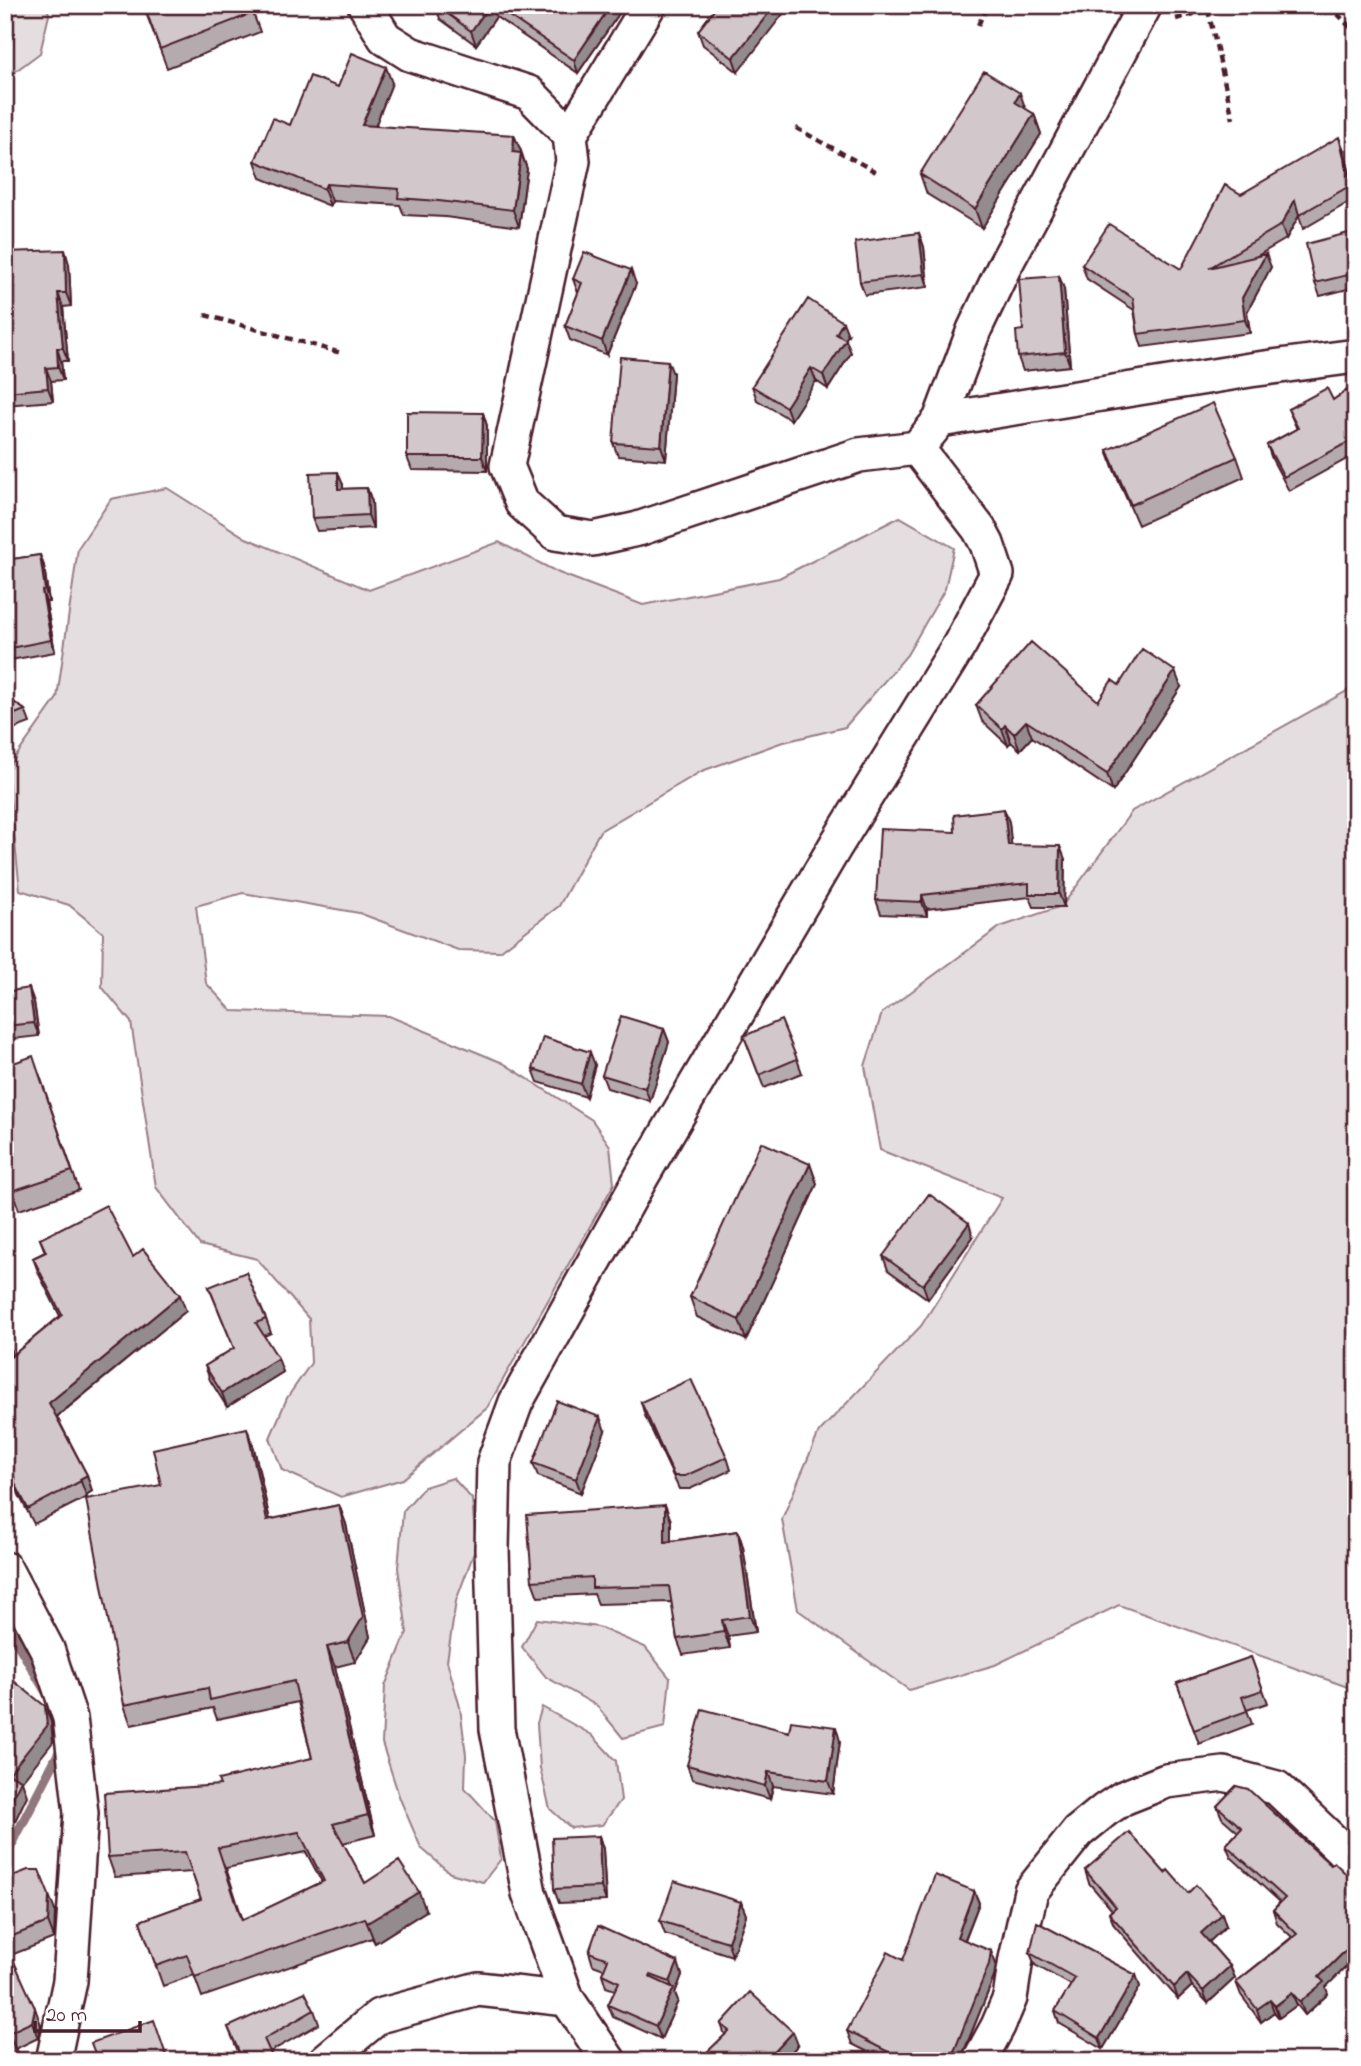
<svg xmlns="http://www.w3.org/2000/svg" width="1361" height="2066" font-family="'Indie Flower',sans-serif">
  <rect width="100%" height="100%" fill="#fff"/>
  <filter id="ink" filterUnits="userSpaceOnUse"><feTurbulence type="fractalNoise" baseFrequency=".0143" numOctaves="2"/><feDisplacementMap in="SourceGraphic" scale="14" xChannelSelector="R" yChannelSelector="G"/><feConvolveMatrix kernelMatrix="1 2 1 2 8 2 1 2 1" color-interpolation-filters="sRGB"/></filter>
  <g filter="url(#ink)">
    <path fill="#e5dee0" stroke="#987e86" stroke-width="2" d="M5 5H47L49 15 40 53 5 79Z
      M167 488 246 538 369 590 499 542 559 573 643 605 779 578 900 517 954 548 945 589 907 655 845 727 780 743 702 771 600 831 559 906 500 951 458 950 359 913 243 893 196 906 206 983 232 1011 389 1016 503 1063 592 1120 610 1146 614 1184 487 1408 403 1479 341 1497 282 1470 270 1438 287 1398 311 1363 309 1319 257 1259 200 1245 156 1187 131 1022 102 987 103 933 69 905 20 890 7 769 57 698 78 548 111 499Z
      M1356 686V1690L1119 1605 995 1665 909 1690 798 1610 782 1519 819 1432 921 1326 1002 1198 880 1150 865 1066 882 1013 1000 927 1062 906 1132 811Z
      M453 1478 472 1499 476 1547 456 1601 447 1661 460 1707 466 1755 465 1788 495 1821 501 1859 483 1882 450 1873 421 1848 400 1799 382 1743 385 1686 407 1632 398 1568 403 1511 424 1487Z
      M537 1619 598 1627 645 1647 670 1678 665 1727 623 1738 597 1706 546 1677 522 1647Z
      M542 1707 592 1735 616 1761 621 1800 602 1825 571 1828 550 1809 540 1768 537 1723Z"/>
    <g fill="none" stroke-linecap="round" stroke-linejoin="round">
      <path stroke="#91787e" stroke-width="10" d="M5 1622 48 1695
        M5 1857 64 1743"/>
      <defs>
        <path id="street" d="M365 5 385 38 410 54 529 93 570 135 573 161 507 466 522 503 555 533 593 539 638 529 859 455 917 448 940 420 974 330 1004 267 1145 5
          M570 135 649 5
          M940 420 1250 370 1356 356
          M5 1569 47 1649 70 1718 81 1813 70 1981 53 2061
          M325 2061 379 2016 478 1989 567 1999
          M609 2061 567 1999 529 1893 497 1729 492 1549 494 1462 516 1402 642 1176 836 845 960 644 997 574 987 544 979 529 917 448
          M979 2061 998 2026 1010 1998 1016 1959 1031 1891 1078 1832 1105 1810 1123 1798 1166 1781 1224 1774 1277 1788 1356 1863"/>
      </defs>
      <use href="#street" stroke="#4a1f2b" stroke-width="38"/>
      <path stroke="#4a1f2b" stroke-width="4.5" stroke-dasharray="7 5" stroke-linecap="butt" d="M1329 5 1352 29
        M1208 10 1233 119
        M1176 19 1226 5
        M978 25 988 5
        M796 128 878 173
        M205 315 341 353"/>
      <use href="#street" stroke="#fff" stroke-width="33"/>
    </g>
    <path fill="#b5abaf" stroke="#4a1f2b" stroke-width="2" fill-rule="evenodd" d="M143 5H250L260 32 167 68Z
      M625 5 578 73 496 17 476 45 440 19 436 6Z
      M718 5 738 72 703 45 698 31Z
      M392 83 375 126 521 151 527 169 519 227 445 217 404 215 400 205 332 201 330 206 261 178 255 161 290 125 338 87Z
      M1026 109 1034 114 1041 134 982 228 927 194 920 174Z
      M1344 150 1356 198 1303 229 1299 216 1286 239 1257 256 1271 267 1247 312 1250 333 1142 347 1138 334 1134 310 1087 279 1082 265 1181 269 1241 194Z
      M1356 231V287L1320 296 1315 283Z
      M919 233 924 247 928 287 865 295 860 282Z
      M5 252 69 264 71 306 63 307 68 361H61L63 380 51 381 53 401 5 405Z
      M1059 276 1064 289 1070 366 1023 371 1018 357 1023 330Z
      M573 279 636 284 607 355 570 340 565 326 578 293Z
      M848 335 845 340 851 353 828 389 816 381 791 420 757 400 752 386Z
      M673 374 666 460 618 456 613 443Z
      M1356 384V454L1289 491 1272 459 1267 445 1297 429 1288 409 1333 400Z
      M483 413 487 426V471L412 470 407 457Z
      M1107 450 1237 457 1244 477 1138 525 1114 470Z
      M343 485V489L367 488 372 502 373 528 317 531 312 518Z
      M1356 509V530L1349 516Z
      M40 555 44 566 49 602H46L55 652 5 661V560Z
      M1119 685 1181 687 1113 791 1032 737 1020 750 1011 742 1008 745 982 721 976 705 1098 701Z
      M5 696 25 710 30 723 5 732Z
      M1004 809 1009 822 1011 845 1065 859 1064 907H1034L1030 897 927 909V916L881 914 876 900 955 832Z
      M5 992 34 1002 39 1036 5 1040Z
      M664 1029 669 1042 650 1101 607 1088 602 1075Z
      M744 1036 797 1059 802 1073 764 1088Z
      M595 1065 586 1097 538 1082 533 1069Z
      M40 1076 79 1190 19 1210 5 1171Z
      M810 1164 817 1184 746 1340 697 1317 690 1297Z
      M973 1237 928 1299 888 1270 883 1256Z
      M40 1239 133 1257 186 1311 57 1417 87 1475 92 1491 86 1495 87 1497 34 1524 19 1495 15 1483 5 1466V1298L12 1356 60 1316 39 1274 33 1258 45 1252Z
      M209 1287 266 1319 271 1333 264 1336 283 1372 227 1407 210 1380 205 1366 234 1348Z
      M641 1402 727 1457 731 1470 690 1489H679L645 1416Z
      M605 1431 581 1493 538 1476 533 1463Z
      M254 1448 270 1520 339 1505 346 1524 370 1637 355 1662 335 1667 375 1835 343 1843 365 1883 426 1911 375 1943 372 1938 202 1997 194 1975 163 1986 140 1921 201 1899 192 1872 115 1877 108 1857 220 1785 312 1758 298 1702 217 1719 213 1708 131 1725 124 1705 161 1485ZM306 1852 322 1882 243 1920 226 1868Z
      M665 1505 671 1521V1541L738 1531 743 1547 756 1632 728 1636 730 1648 683 1655 677 1639 672 1602 598 1604 594 1594 538 1597 532 1581Z
      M1251 1657 1268 1703 1247 1710 1252 1724 1199 1744 1177 1683Z
      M789 1732 840 1741 833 1794 773 1786 770 1799 692 1779 687 1765Z
      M1236 1786 1328 1994 1305 2015 1297 2005 1279 2018 1274 2012 1261 2022 1241 1995 1236 1982 1292 1937 1277 1923 1273 1910 1280 1902 1231 1857 1226 1845 1238 1832 1222 1818 1217 1806Z
      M599 1836 603 1849 606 1901 559 1903 554 1889Z
      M1085 1870 1165 1873 1188 1893 1222 1914 1226 1926 1209 1942 1230 1966 1235 1978 1208 2003 1192 1986 1178 1999 1114 1925 1109 1913 1112 1910 1089 1883Z
      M5 1879 55 1911 54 1938 11 1955 41 2025 38 2038 15 2049 5 2061Z
      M974 1891 979 1903 965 1940 996 1964 994 1977 960 2061H886L852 2044 847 2031 903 1960Z
      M741 1902 746 1915 732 1956 665 1934 660 1921Z
      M589 1952 682 1975 675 1993 678 2001 661 2039 613 2017 608 2005 615 1990 606 1987 602 1974 604 1969 593 1965Z
      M1030 1953 1136 1975 1140 1987 1103 2049 1059 2023 1055 2011 1071 1985 1035 1965Z
      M314 2010 319 2024 270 2052 274 2061H242L228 2027Z
      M721 2024 798 2045 783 2061H698L725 2035Z"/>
    <path fill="#938b8e" stroke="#4a1f2b" stroke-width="2" d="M490 5H491L496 17 476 45 471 31Z
      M611 5H625L578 73 574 60Z
      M775 5H790L738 72 733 58Z
      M386 67 392 83 369 142 362 125Z
      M1020 93 1027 113 1015 102Z
      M1034 114 1041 134 982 228 975 209Z
      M514 135 521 151 519 168 513 152Z
      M1339 137 1344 150 1356 198 1351 185Z
      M521 153 527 169 519 227 513 210Z
      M326 184 332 201 330 206 324 189Z
      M1295 200 1300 214 1286 239 1281 225Z
      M919 233 924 247 928 287 924 274Z
      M65 250 69 264 71 306 66 293Z
      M1266 254 1271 267 1247 312 1250 333 1245 320 1242 298Z
      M631 270 636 284 607 355 602 341Z
      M1059 276 1064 289 1070 366 1065 352Z
      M58 293 63 307 68 361 63 348Z
      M843 322 848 335 840 347 836 334Z
      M846 340 851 353 828 389 823 375Z
      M57 348 61 361 63 380 58 367Z
      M668 361 673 374 666 460 661 446Z
      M46 368 51 381 53 401 48 388Z
      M811 368 816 381 791 420 786 407Z
      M483 413 487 426V471L482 457Z
      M338 472 343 485V503L338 489Z
      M367 488 372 502 373 528 368 515Z
      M40 555 44 566 49 602 45 590Z
      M42 591 46 602 55 652 51 640Z
      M1175 671 1181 687 1113 791 1107 774Z
      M1026 721 1032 737 1020 750 1014 734Z
      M1005 725 1011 742 1008 745 1002 729Z
      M1004 809 1009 822 1013 859 1008 845Z
      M1060 846 1065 859 1064 907 1059 894Z
      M922 895 927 909V916L922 902Z
      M29 988 34 1002 39 1036 34 1023Z
      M664 1029 669 1042 650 1101 645 1088Z
      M590 1052 595 1065 586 1097 581 1084Z
      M810 1164 817 1184 746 1340 739 1320Z
      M969 1223 973 1237 928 1299 923 1285Z
      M180 1295 186 1311 55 1418 49 1403Z
      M5 1298 14 1374 8 1359 5 1333Z
      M278 1358 283 1372 227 1407 222 1393Z
      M600 1417 605 1431 581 1493 576 1479Z
      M247 1428 254 1448 274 1540 267 1520Z
      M87 1475 92 1491 86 1495 80 1479Z
      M339 1505 346 1524 370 1637 355 1662 348 1642Z
      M665 1505 671 1521V1558L665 1542Z
      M738 1531 743 1547 756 1632 750 1616Z
      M722 1620 728 1636 730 1648 724 1632Z
      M327 1647 335 1667 375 1835 368 1815Z
      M45 1706 51 1722 53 1742 22 1781 27 1796 5 1842V1814L9 1774Z
      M836 1727 840 1741 833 1794 828 1781Z
      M768 1772 773 1786 770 1799 765 1786Z
      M599 1836 603 1849 606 1901 601 1887Z
      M974 1891 979 1903 961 1949 957 1937Z
      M419 1892 426 1911 375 1943 367 1923Z
      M49 1895 55 1911 54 1938 48 1922Z
      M741 1902 746 1915 732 1956 728 1942Z
      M1222 1914 1226 1926 1205 1946 1201 1933Z
      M1356 1940V1957L1326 1987 1328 1994 1305 2015 1300 2002 1319 1977Z
      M991 1951 996 1964 994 1977 960 2061H949Z
      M678 1962 682 1975 675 1993 678 2001 661 2039 656 2026 673 1990 670 1982Z
      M1230 1966 1235 1978 1208 2003 1203 1991Z
      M1187 1974 1192 1986 1178 1999 1174 1987Z
      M1136 1975 1140 1987 1103 2049 1099 2038Z
      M1292 1993 1297 2005 1279 2018 1275 2006Z
      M1270 2000 1274 2012 1261 2022 1257 2009Z
      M35 2008 41 2025 38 2038 32 2022Z
      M793 2032 798 2045 783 2061H766Z
      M755 2055 757 2061H749Z"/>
    <path fill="#d2c7cb" stroke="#4a1f2b" stroke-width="2" fill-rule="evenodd" d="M144 5H250L253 13 160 49Z
      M436 5H490L471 31Z
      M493 5H611L574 60Z
      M718 5H775L733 58 698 31Z
      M352 53 386 67 362 125 514 135 513 152 521 153 513 210 439 201 398 198 399 189 326 184 324 189 255 161 273 118 290 125 310 76 338 87Z
      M984 71 1020 93 1015 102 1034 114 975 209 920 174Z
      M1339 137 1351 185 1299 215 1295 200 1281 225 1209 268 1266 254 1242 298 1245 320 1138 334 1133 298 1082 265 1109 224 1181 269 1225 185 1241 194Z
      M1356 231V273L1315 283 1306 244Z
      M919 233 924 274 860 282 855 242Z
      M65 250 66 293H58L63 348H57L58 367 46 368 48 388 5 392V252Z
      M584 252 631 270 602 341 565 326 582 283 573 279Z
      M1059 276 1065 352 1018 357 1016 331 1023 330 1019 279Z
      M808 299 843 322 836 334 846 340 823 375 811 368 786 407 752 386Z
      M620 357 668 361 661 446 613 443Z
      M1356 384V438L1284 477 1267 445 1298 428 1288 409 1327 388 1333 400Z
      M1213 403 1237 457 1131 505 1107 450Z
      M407 412 483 413 482 457H407Z
      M338 472V489L367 488 368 515 312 518 310 473Z
      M1356 509V521L1349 516Z
      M40 555 45 590 42 591 51 640 5 649V560Z
      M1031 642 1098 701 1112 680 1119 685 1142 649 1175 671 1107 774 1026 721 1014 734 1005 725 1002 729 976 705Z
      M5 696 25 710 5 718Z
      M1004 809 1008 845 1060 846 1059 894H1029V883L922 895V902L876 900 880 829 955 832 954 815Z
      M29 988 34 1023 5 1026V992Z
      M621 1016 664 1029 645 1088 602 1075Z
      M781 1020 797 1059 759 1075 744 1036Z
      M543 1037 590 1052 581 1084 533 1069Z
      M33 1056 72 1171 12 1191 5 1171V1066Z
      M761 1142 810 1164 739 1320 690 1297Z
      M929 1194 969 1223 923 1285 883 1256Z
      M106 1205 133 1257 143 1249 180 1295 49 1403 87 1475 80 1479 81 1481 28 1509 13 1479H15L5 1461V1333L8 1359 62 1315 33 1258 46 1252 40 1239Z
      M246 1272 266 1319 256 1323 278 1358 222 1393 205 1366 234 1348 209 1287Z
      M691 1379 727 1457 685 1476H674L641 1402Z
      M557 1401 600 1417 576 1479 533 1463Z
      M247 1428 267 1520 339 1505 363 1617 348 1642 327 1647 368 1815 333 1824 365 1883 399 1861 419 1892 367 1923 365 1918 195 1977 187 1955 156 1966 140 1921 201 1899 185 1852 108 1857 104 1793 220 1785 218 1780 312 1758 294 1681 210 1700 208 1688 124 1705 86 1499 161 1485 153 1449ZM299 1832 324 1881 242 1920 218 1848Z
      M665 1505V1542L738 1531 750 1616 722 1620 724 1632 677 1639 669 1586 592 1588V1577L532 1581 527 1515Z
      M1251 1657 1263 1690 1242 1697 1247 1711 1194 1730 1177 1683Z
      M5 1674 45 1706 47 1726 9 1774 21 1780 5 1814Z
      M702 1709 789 1732 791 1721 836 1727 828 1781 768 1772 765 1786 687 1765Z
      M1236 1786 1248 1789 1331 1865 1334 1862 1356 1884V1940L1319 1977 1324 1982 1300 2002 1292 1993 1275 2006 1270 2000 1257 2009 1236 1982 1297 1934 1273 1910 1285 1898 1226 1845 1242 1828 1217 1806Z
      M1129 1832 1165 1873 1168 1870 1188 1893 1196 1885 1222 1914 1201 1933 1230 1966 1203 1991 1187 1974 1174 1987 1109 1913 1116 1907 1085 1870Z
      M599 1836 601 1887 554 1889 552 1838Z
      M28 1870H39L49 1895 48 1922 5 1939V1879Z
      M935 1875 974 1891 957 1937 991 1951 989 1964 955 2049 949 2061H906L847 2031 888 1952 903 1960Z
      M674 1881 741 1902 728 1942 660 1921Z
      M1037 1922 1136 1975 1099 2038 1055 2011 1075 1978 1030 1953Z
      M598 1926 678 1962 670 1982 651 1975 650 1977 674 1988 656 2026 608 2005 619 1982 602 1974 608 1959 589 1952Z
      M5 1942 35 2008 32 2022 8 2033 21 2061H5Z
      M305 1992 314 2010 264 2039 274 2061H243L228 2027Z
      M750 1992 793 2032 766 2061H761L755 2055 749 2061H698L729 2031 721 2024Z
      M154 2020 168 2061H98L91 2043Z"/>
  </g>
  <rect width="1361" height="2066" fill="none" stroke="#fff" stroke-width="28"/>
  <rect x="14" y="14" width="1333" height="2038" fill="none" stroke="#4a1f2b" stroke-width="2.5" filter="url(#ink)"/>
  <path d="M35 2021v10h105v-10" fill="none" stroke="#4a1f2b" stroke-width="3.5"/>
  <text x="46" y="2021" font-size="21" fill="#4a1f2b" stroke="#ffffff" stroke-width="5" paint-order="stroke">20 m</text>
</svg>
